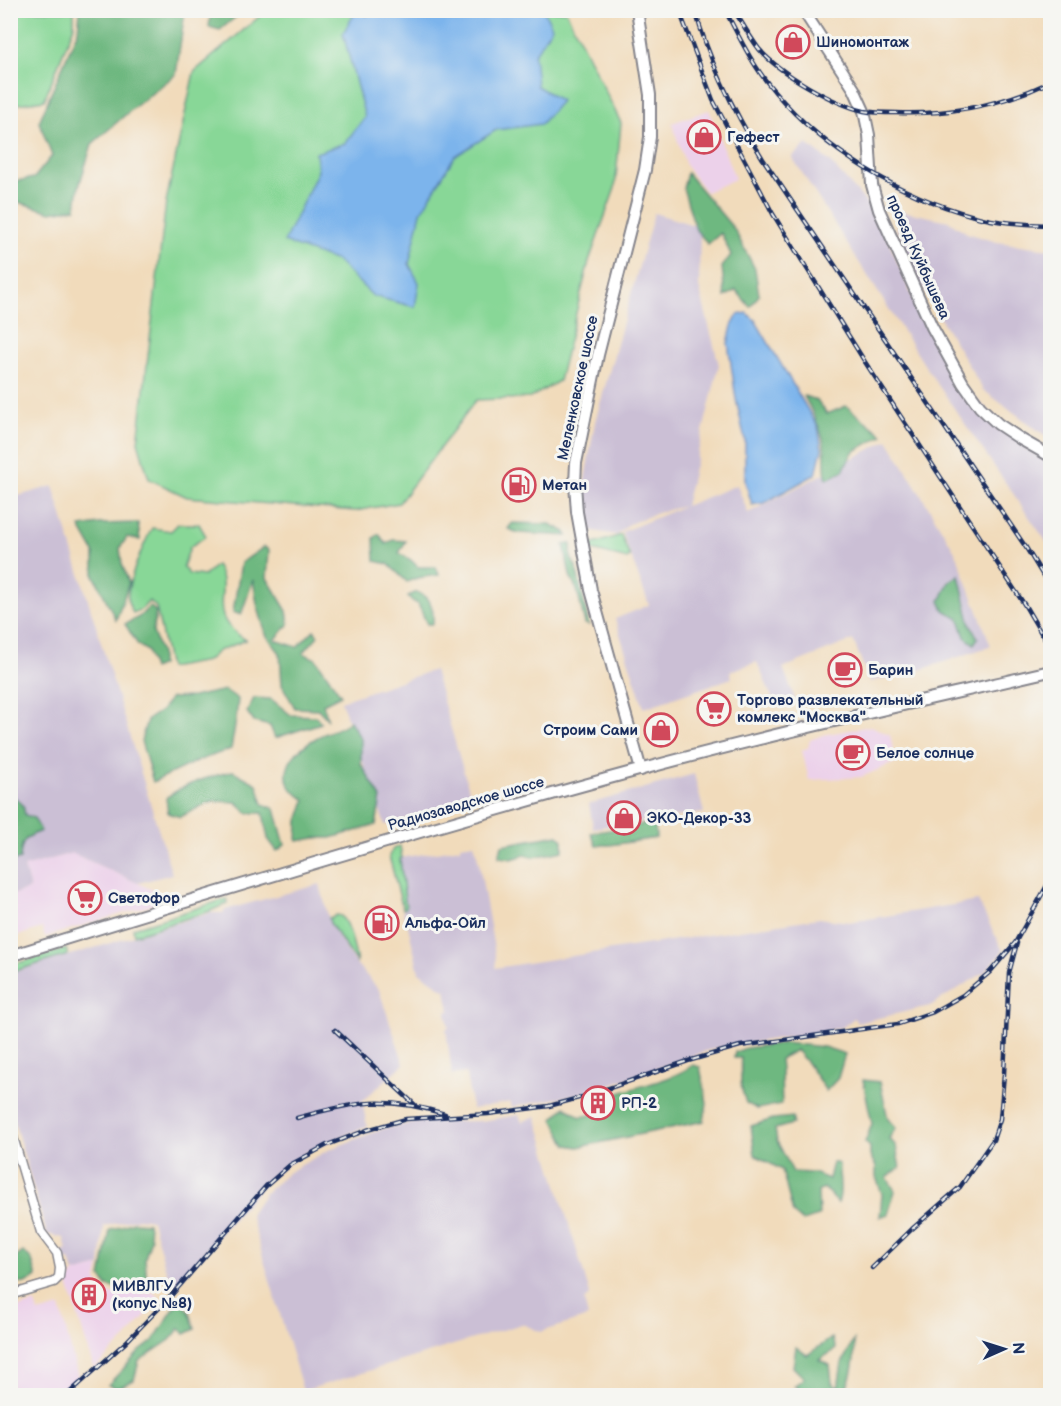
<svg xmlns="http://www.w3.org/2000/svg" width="1061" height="1406" font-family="'Balsamiq Sans',sans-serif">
  <rect width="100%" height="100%" fill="#f6f6f2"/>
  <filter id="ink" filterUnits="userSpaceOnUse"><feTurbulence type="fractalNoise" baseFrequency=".0167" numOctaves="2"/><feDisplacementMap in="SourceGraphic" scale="12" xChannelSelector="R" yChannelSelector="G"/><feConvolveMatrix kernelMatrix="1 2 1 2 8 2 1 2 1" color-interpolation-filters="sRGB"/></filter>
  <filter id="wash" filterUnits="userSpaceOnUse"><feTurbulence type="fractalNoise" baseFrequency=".008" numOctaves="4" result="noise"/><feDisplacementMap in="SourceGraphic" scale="24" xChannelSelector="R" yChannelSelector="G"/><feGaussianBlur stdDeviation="1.35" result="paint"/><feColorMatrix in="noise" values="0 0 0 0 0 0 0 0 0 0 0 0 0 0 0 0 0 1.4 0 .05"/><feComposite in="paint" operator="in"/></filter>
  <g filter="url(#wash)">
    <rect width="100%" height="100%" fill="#f1dbbb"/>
    <path fill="#ecd1ea" d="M709 110 735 179 706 192 686 166 672 123Z
      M871 726 890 735 896 762 861 777 809 780 802 750 808 748 810 740 823 735Z
      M72 853 138 883 171 899 45 937 42 928 11 938V895L30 889 24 867Z
      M100 1266 97 1280 101 1288 112 1294 153 1292 160 1299 126 1338 94 1369 68 1284 74 1273Z
      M35 1303 38 1313 60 1307 78 1377 55 1395H11V1310Z"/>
    <path fill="#cbbfd5" d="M807 144 829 161 859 194 879 219 915 303 954 377 1029 450 1050 462V547L927 369 792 157Z
      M902 211 949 221 967 233 997 242 1050 249V439L983 390 923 289 906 253 896 228Z
      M654 213 700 227 699 287 719 365 685 506 737 485 748 513 888 440 956 553 991 646 923 669 870 682 853 640 783 668 795 699 792 702 776 707 757 662 730 671 732 678 644 708 615 619 649 605 622 532 684 506 660 512 629 524 617 535 588 530 581 502 595 422Z
      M53 486 172 874 138 883 72 853 24 867 30 889 11 895V498Z
      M434 670 472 800 385 825 341 701Z
      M694 774 704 813 593 828 589 804Z
      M474 843 479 863 496 960 495 968 819 918 849 922 978 901 1003 951 985 972 930 1006 857 1023 854 1018 843 1027 821 1032 715 1048 588 1092 512 1107 510 1102 472 1109 466 1073 452 1075 446 1029 449 1028 446 1012 450 1011 446 991 419 972 406 918H404L403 909 406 908 400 858 460 848V845Z
      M320 884 330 924 353 960 379 990 404 1064 362 1101 367 1126 308 1151 269 1178 175 1285 169 1281 152 1220 139 1218 104 1226 100 1266 74 1273 70 1260 65 1261 62 1252 67 1250 64 1238 47 1234 11 1111V973L210 913H223L225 910Z
      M519 1115 522 1122 536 1116 590 1294 584 1301 588 1317 541 1332 522 1324 303 1391 250 1214 266 1192 289 1172 330 1149 385 1128 420 1122 481 1121Z"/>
    <path fill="#88d797" stroke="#52837a" stroke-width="1.5" d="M11 10 74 11V26L44 100 11 105Z
      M266 11H566L621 123 615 188 589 261 559 381 530 398 476 400 399 503 355 511 187 497 149 479 138 442 166 202 194 72Z
      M178 524H199L206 536 190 547 183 567 189 574 204 576 216 565C229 585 217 599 223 616 226 626 238 635 246 640L218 651 207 661 169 668 156 607 149 601 142 609 133 613C131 609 128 604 128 600 126 583 144 544 152 528L171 531Z
      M621 535 630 557 627 559 592 550 591 545Z
      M400 846 402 858 400 859 406 908 403 909 389 856 393 849Z
      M227 899 228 903 210 911 134 935 133 928C165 919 195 908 227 899Z
      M337 915 341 916C351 929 354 947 357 963L330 923 329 918Z
      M66 949 68 955 11 972V965Z"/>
    <path fill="#6eb880" stroke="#44746f" stroke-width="1.5" d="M80 11H185L176 74 131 110 92 144 79 186 76 208 51 212 15 201 11 203V182L34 178 52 156 39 122 78 30Z
      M211 11V10L243 11 220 30 209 27Z
      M687 173 734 229 755 269 759 295 750 307 736 290 725 297 722 267 731 255 721 233 708 244 696 230 683 188Z
      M804 396 817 400 827 414 846 406 883 435 853 452 843 471 827 479C823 467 826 457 824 445 822 429 811 409 804 396Z
      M138 523 140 540 127 537 120 548 122 564 129 583 116 620 94 575V552L80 527 99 524Z
      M512 523 550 524 566 532 567 536 518 533 508 529Z
      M379 534 386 544 393 540 406 541 399 553 411 560 418 567H436L439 575 417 578 407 582 388 564 375 561 374 538Z
      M571 543V558L576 567 589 625 585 624 577 590 570 576 564 545Z
      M264 547 269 550 267 578 287 611 289 624 275 640 297 647 314 630 318 636 303 653 316 659 341 695 323 704 328 720 318 709 295 708 282 685 280 653 266 635 257 604 253 580 241 615 233 612 241 563Z
      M959 575 971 626 978 638 974 644 965 637 959 619 944 610 940 601 949 582Z
      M417 592C432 599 434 609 433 624H427L418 604 412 601 408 596Z
      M150 606 156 612 153 632 161 654V665L153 669 147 651 138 645 125 624 139 617Z
      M225 690 238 699 236 720 231 749 197 761 153 782 141 741 147 720 162 710 170 698 192 697Z
      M254 698 271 699 291 715 316 716 321 723 275 738 270 726 254 722 247 712Z
      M350 721 361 739V764L381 798 376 825 331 838H315L297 841 298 821 305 800C299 795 291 791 288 783 282 763 300 747 316 738 328 731 339 730 350 721Z
      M233 771 257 784 263 804 275 809 285 845 277 851 268 839 263 813H248L236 802 212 801 180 817 168 813 166 798C185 783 210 777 233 771Z
      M11 794 23 805 25 815 34 818 41 831C24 837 21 842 20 859L11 862Z
      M650 823 655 825 656 838 610 845H596L591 833Z
      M558 835 563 840V851L534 857 525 855 512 859 499 857 502 845Z
      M785 1043 824 1047 845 1054 838 1078 826 1091 808 1064 796 1050 780 1059C782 1074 781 1089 782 1104L757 1109 746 1103 741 1087V1058H734L735 1052 746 1048Z
      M693 1065 700 1067 707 1103 704 1121 579 1147 567 1145 553 1119 565 1107 581 1117 609 1111 611 1096C638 1085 669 1082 693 1065Z
      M863 1080 880 1082 888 1119 896 1128 889 1138 896 1146 900 1168 887 1177 895 1191 888 1214 880 1217 882 1194 876 1177V1166L870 1156V1147L865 1142 872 1124Z
      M793 1117V1124L775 1129 777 1141 793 1172 813 1173 829 1179 833 1162 839 1164C838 1177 843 1190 838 1203L824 1188 818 1192 819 1216 802 1221 793 1213 782 1170 755 1155 751 1126 773 1119Z
      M134 1222 148 1223 151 1239 145 1258 147 1282 138 1287 125 1283 115 1288 107 1286 101 1277 110 1230Z
      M23 1252 31 1258 37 1277C27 1283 20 1287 11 1279V1261Z
      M182 1301 190 1313 195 1329 185 1334 180 1328 170 1340 139 1361 134 1380 118 1388 108 1385 140 1351 153 1341 175 1307Z
      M832 1338 836 1349 819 1360 830 1365 832 1383 838 1388 842 1363 854 1340C856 1357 852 1381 842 1395H808L794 1386 804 1378 793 1367 796 1347 807 1355Z"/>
    <path fill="#7cb4ec" stroke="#4c72a5" stroke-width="1.5" d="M374 10 544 11 552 27 534 55 537 86 561 101 541 124 496 130 454 157 421 212 409 264 419 283 415 307 373 296 337 261 284 242 318 171 316 153 345 143 365 117 343 33 356 11H366V16Z
      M747 313 755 320 818 427 822 449 816 474 764 503 752 505 745 481V440L736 399 728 343 732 326 738 315Z"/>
  </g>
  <g filter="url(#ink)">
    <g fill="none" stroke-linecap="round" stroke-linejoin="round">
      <defs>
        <path id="street" d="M10 1127 41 1232 57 1253 60 1268 59 1277 54 1282 10 1295"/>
        <path id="secondary" d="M637 10 650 95V137L645 170 598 355 576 463 575 484 577 512 591 590 641 770
          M803 10 854 89 864 111 869 135 872 185 879 210 932 327 963 383 980 407 998 424 1022 440 1050 456
          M10 956C219 891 429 827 639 770 775 733 913 703 1050 671"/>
      </defs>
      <use href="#street" stroke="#86858c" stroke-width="11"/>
      <use href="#secondary" stroke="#86858c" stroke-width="14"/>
      <use href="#street" stroke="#fff" stroke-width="8"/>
      <use href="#secondary" stroke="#fff" stroke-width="10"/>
      <defs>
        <path id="rail" d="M679 10 713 100 773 214 865 362 1024 604 1047 643 1050 654
          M695 10C710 64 734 112 763 159L1025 546 1050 587
          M725 10C740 39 754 68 775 92 825 151 900 196 974 216 998 223 1026 224 1050 225
          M734 10C742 23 750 37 759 49 779 73 833 104 864 111 874 113 885 113 896 113 950 115 1002 105 1050 82
          M335 1030 415 1105
          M297 1118C356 1101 386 1096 445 1114
          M872 1268 912 1229 960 1187 993 1140 1000 1119 1004 1074 1009 973 1017 943
          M66 1396 126 1342 169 1298 266 1186 290 1165 327 1145 367 1130 406 1119 488 1114 549 1106 586 1096 688 1061 740 1046 898 1024 933 1012 963 995 990 972 1015 943 1050 880"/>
      </defs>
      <use href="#rail" stroke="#1b2f5e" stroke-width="4.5"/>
      <use href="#rail" stroke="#f6f6f2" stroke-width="2" stroke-dasharray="7" stroke-linecap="butt"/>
    </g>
  </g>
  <defs>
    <symbol id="shop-ring" viewBox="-11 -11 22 22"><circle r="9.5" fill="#f6f6f2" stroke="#d1495b" stroke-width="1.5"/><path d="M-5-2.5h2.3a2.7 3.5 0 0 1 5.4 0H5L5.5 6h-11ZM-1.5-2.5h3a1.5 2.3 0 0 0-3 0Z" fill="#d1495b"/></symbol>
    <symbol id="fuel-ring" viewBox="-11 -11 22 22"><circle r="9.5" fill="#f6f6f2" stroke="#d1495b" stroke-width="1.5"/><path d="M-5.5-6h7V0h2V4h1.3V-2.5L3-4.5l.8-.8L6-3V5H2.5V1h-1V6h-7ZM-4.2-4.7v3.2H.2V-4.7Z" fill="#d1495b"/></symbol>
    <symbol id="cafe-ring" viewBox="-11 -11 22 22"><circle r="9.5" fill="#f6f6f2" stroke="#d1495b" stroke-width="1.5"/><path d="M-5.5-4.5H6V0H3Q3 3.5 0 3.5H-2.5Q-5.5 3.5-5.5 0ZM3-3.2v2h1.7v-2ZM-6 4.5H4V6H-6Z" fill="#d1495b"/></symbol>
    <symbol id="supermarket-ring" viewBox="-11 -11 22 22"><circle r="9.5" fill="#f6f6f2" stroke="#d1495b" stroke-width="1.5"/><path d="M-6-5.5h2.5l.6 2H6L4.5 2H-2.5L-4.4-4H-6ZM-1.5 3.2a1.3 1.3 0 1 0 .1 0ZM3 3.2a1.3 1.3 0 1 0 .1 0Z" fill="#d1495b"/></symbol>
    <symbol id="building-ring" viewBox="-11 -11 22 22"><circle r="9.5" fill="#f6f6f2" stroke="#d1495b" stroke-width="1.5"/><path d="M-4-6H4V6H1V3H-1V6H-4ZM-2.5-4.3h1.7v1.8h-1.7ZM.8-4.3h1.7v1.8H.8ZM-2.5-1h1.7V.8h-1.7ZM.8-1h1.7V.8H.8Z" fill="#d1495b"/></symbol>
  </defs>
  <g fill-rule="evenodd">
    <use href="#shop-ring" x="774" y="23" width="38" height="38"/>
    <use href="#shop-ring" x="685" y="118" width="38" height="38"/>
    <use href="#fuel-ring" x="500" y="466" width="38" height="38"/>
    <use href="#cafe-ring" x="826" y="651" width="38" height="38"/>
    <use href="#supermarket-ring" x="695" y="690" width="38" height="38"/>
    <use href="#shop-ring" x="642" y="711" width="38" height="38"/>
    <use href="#cafe-ring" x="834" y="734" width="38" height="38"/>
    <use href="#shop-ring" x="605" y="799" width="38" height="38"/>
    <use href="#supermarket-ring" x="66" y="879" width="38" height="38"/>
    <use href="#fuel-ring" x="363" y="904" width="38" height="38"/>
    <use href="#building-ring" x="579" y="1084" width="38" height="38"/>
    <use href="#building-ring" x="70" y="1276" width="38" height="38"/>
  </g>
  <g text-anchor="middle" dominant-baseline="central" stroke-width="6" stroke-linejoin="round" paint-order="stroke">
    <g font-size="15" font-weight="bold" fill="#1b2f5e" stroke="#f6f6f2" text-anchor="start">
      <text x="816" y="42">Шиномонтаж</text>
      <text x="727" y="137">Гефест</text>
      <text x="542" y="485">Метан</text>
      <text x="868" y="670">Барин</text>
      <text x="737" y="700">Торгово развлекательный<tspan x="737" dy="17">комлекс "Москва"</tspan></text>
      <text x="638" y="730" text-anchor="end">Строим Сами</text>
      <text x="876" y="753">Белое солнце</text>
      <text x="647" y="818">ЭКО-Декор-33</text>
      <text x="108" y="898">Светофор</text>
      <text x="405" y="923">Альфа-Ойл</text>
      <text x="621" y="1103">РП-2</text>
      <text x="112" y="1286">МИВЛГУ<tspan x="112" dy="17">(копус №8)</tspan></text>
    </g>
    <g font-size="15" fill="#1b2f5e" stroke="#f6f6f2">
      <text transform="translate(918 257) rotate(66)">проезд Куйбышева</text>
      <text transform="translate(578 388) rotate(-78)">Меленковское шоссе</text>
      <text transform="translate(466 804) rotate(-16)">Радиозаводское шоссе</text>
    </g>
  </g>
  <rect width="1061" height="1406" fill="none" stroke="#f6f6f2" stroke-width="36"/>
  <g transform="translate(1004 1349) rotate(87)" stroke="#f6f6f2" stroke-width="4.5" paint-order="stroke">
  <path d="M0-4.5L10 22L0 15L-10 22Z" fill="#1b2f5e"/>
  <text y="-9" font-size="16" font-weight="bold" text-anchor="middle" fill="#1b2f5e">N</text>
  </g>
</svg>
